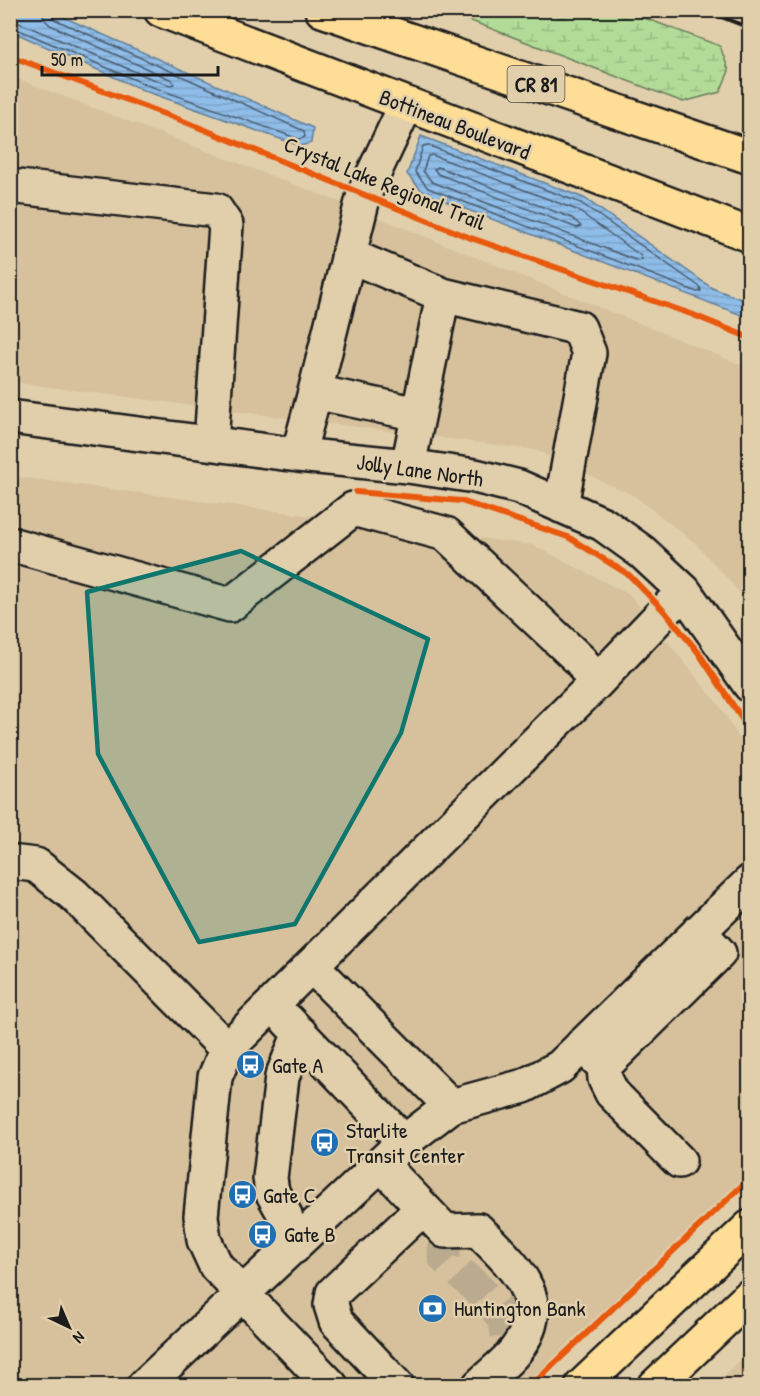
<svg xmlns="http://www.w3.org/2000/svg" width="760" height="1396" font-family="'Patrick Hand',sans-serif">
  <defs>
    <pattern id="wetland-marsh" width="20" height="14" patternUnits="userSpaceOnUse" patternTransform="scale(1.5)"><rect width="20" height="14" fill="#b2db97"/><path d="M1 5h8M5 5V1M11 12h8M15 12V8" fill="none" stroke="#98bb82"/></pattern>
    <pattern id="water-rules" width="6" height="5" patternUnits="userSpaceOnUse" patternTransform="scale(1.5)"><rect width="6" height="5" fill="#8fbde9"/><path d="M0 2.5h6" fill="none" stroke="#7ba2c7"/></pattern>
  </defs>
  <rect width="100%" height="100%" fill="#e1cfac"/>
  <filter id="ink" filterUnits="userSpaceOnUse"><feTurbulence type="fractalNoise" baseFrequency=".0167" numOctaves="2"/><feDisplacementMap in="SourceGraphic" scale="12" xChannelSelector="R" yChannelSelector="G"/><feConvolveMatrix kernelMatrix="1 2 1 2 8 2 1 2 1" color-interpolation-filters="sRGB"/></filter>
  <g filter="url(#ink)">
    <path fill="#d6c19c" d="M10 76 340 202 749 368V603L695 543 636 497 535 450 11 382Z
      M11 476 533 545 630 595 719 705 749 754V1176L526 1385 11 1386Z
      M749 1352V1385H714Z"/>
    <path fill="url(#wetland-marsh)" stroke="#677c5a" stroke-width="1.5" d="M445 11H626L720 46 729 71 720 92 683 102Z"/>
    <path fill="url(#water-rules)" stroke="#617d97" stroke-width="1.5" d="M11 10 50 11 313 128 311 143 300 146 145 91 11 31Z
      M421 136 584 198 712 288 749 302V318L424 193 407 174Z"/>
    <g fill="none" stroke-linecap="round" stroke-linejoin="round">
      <path stroke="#4a5c6e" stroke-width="1.5" d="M10 19 150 78 170 85 174 84 172 80 50 25 44 19 42 10
        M10 26 147 85 299 139 305 137 304 131 54 19 50 10
        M427 145 581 203 700 287 701 291 697 292 428 188 415 172 423 146Z
        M432 155 577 210 641 256 642 260 638 261 432 182 423 171 428 156Z
        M438 167 572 218 581 226 577 228 438 174 434 169Z"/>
      <path stroke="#baab8f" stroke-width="33" stroke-dasharray="33 16" stroke-linecap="butt" d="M445 1231 444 1257C460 1274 498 1303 505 1324 509 1336 505 1351 504 1363"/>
      <defs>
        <path id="minor" d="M406 105 364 194 315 392 418 414
          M10 186 216 210 226 225 211 443
          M348 255 443 295 579 328 589 353 561 506
          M10 417 298 455 408 466 475 476 519 487 603 524 642 552 684 591 750 685
          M298 455 315 392
          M408 466 443 295
          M10 544 230 605 353 509 446 534 581 661 595 684
          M10 862 36 865 74 895 227 1049
          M312 966 451 1106
          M287 1020 404 1142
          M582 1045 604 1066 719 953 699 931
          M604 1066 605 1079 612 1093 679 1161
          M381 1164 445 1231 478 1230C512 1265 555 1299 516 1350 506 1363 491 1374 479 1386
          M294 1247 285 1215 272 1192 270 1178 282 1077 300 1033
          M144 1386 404 1142 451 1106 524 1086 560 1067 750 882
          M331 1386 216 1266 204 1240 201 1216 215 1077 227 1049 595 684 684 591
          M397 1386 336 1321 331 1305 333 1293 423 1208"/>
        <path id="major" d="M582 1386 750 1227
          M655 1386 750 1296"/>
        <path id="highway" d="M161 10 750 235
          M322 10 750 157"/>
      </defs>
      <use href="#minor" stroke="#1c1c1c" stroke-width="38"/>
      <use href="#major" stroke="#1c1c1c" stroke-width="38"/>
      <use href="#highway" stroke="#1c1c1c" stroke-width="38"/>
      <use href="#minor" stroke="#e1cfac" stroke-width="33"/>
      <use href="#major" stroke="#fedd96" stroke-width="33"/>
      <use href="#highway" stroke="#fedd96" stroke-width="33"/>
      <path stroke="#1c1c1c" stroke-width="4.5" d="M704 10 750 28"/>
      <defs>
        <path id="cycleway" d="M10 56 183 121 468 237 691 314 750 338
          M356 492 461 501 568 537 629 575 664 611 698 652 750 731
          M531 1386 750 1178"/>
      </defs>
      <use href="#cycleway" stroke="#e1cfac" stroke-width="10"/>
      <use href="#cycleway" stroke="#e8590c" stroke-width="6"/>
    </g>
  </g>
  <path fill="#0f766e" fill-opacity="0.2" stroke="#0f766e" stroke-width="4.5" stroke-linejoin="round" d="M241 551 428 639 401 733 295 924 199 942 98 754 87 592Z"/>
  <defs>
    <symbol id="bus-disc" viewBox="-11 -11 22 22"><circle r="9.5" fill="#1f6fb2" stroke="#e1cfac"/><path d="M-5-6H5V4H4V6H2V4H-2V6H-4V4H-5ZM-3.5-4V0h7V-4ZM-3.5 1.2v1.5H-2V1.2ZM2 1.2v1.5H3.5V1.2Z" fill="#fff"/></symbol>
    <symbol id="bank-disc" viewBox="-11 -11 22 22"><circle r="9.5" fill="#1f6fb2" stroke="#e1cfac"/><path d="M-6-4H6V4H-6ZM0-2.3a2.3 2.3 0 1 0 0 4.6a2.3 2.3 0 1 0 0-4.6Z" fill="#fff"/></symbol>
  </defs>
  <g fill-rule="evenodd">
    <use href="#bus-disc" x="234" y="1048" width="33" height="33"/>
    <use href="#bus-disc" x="308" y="1126" width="33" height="33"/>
    <use href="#bus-disc" x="226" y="1178" width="33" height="33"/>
    <use href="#bus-disc" x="246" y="1218" width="33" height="33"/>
    <use href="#bank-disc" x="416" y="1292" width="33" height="33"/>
  </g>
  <g text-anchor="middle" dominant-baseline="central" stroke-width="5" stroke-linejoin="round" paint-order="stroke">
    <rect fill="#e1cfac" stroke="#575247" stroke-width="1.5" x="507.5" y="66" width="57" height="36" rx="4.5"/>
    <g font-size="21" font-weight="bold" fill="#1c1c1c">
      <text x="536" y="84">CR 81</text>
    </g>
    <g font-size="22" fill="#1c1c1c" stroke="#e1cfac">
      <text transform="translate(455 124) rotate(21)">Bottineau Boulevard</text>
      <text transform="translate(385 183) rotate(22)">Crystal Lake Regional Trail</text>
      <text transform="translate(420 470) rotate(8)">Jolly Lane North</text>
    </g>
    <g font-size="22" fill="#1c1c1c" stroke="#e1cfac" text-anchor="start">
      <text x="272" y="1065">Gate A</text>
      <text x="346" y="1130">Starlite<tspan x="346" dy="25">Transit Center</tspan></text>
      <text x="263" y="1195">Gate C</text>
      <text x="284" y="1234">Gate B</text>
      <text x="454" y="1308">Huntington Bank</text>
    </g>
  </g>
  <rect width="760" height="1396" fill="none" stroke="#e1cfac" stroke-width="36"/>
  <rect x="18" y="18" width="724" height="1360" fill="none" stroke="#1c1c1c" stroke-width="2" filter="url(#ink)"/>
  <g transform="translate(69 1327) rotate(136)" stroke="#e1cfac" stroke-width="4.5" paint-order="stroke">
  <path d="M0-4.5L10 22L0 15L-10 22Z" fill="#1c1c1c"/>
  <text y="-9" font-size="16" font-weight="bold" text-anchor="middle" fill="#1c1c1c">N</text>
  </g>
  <path d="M42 66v9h176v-9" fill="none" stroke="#1c1c1c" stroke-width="3"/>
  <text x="51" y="66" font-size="18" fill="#1c1c1c" stroke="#e1cfac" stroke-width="4.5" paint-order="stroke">50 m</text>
</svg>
